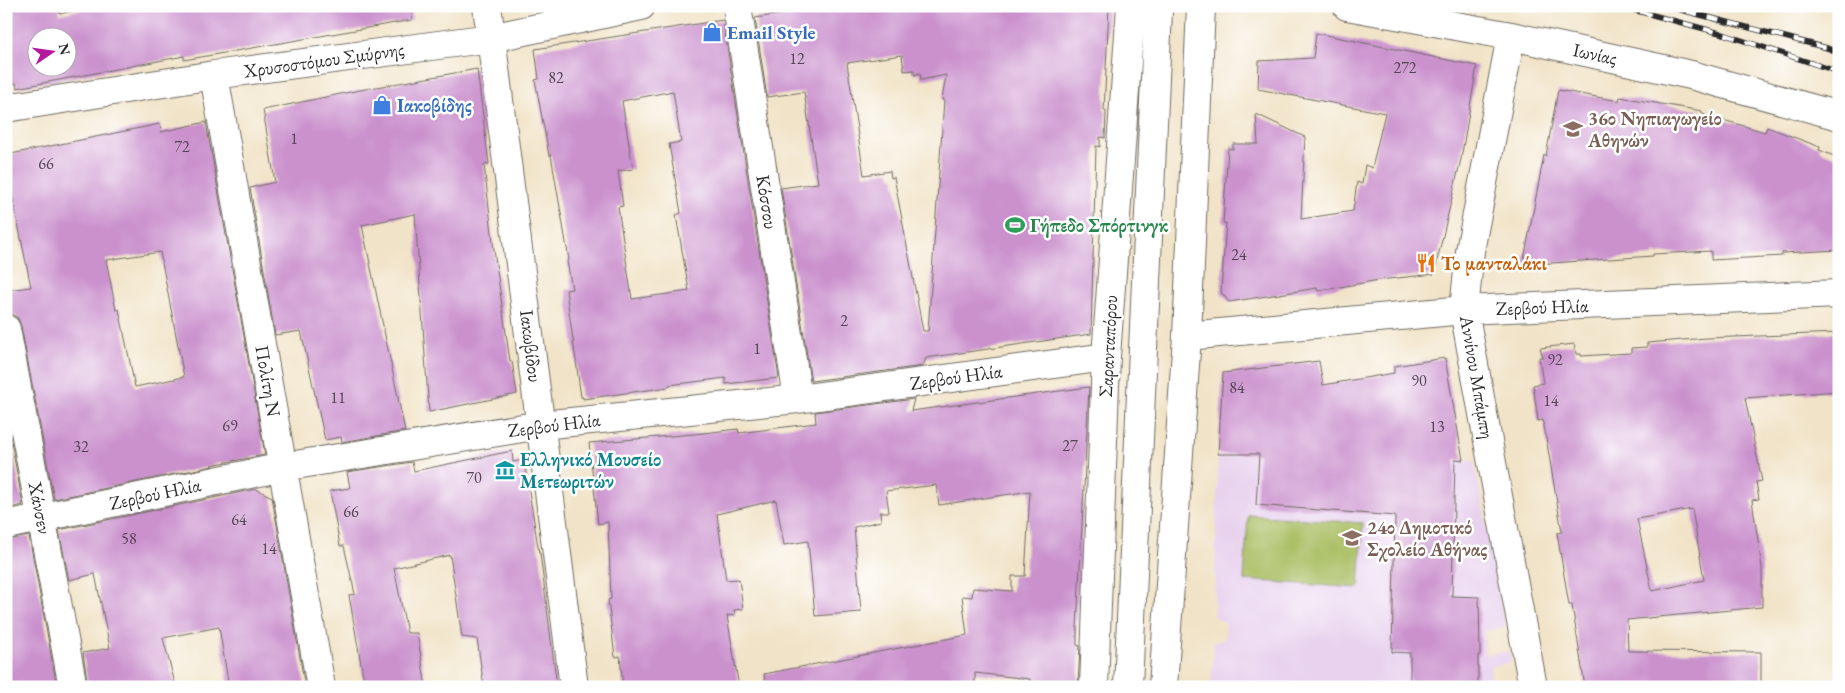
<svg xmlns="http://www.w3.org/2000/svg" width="1845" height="693" font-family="'EB Garamond',serif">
  <rect width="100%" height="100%" fill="#fff"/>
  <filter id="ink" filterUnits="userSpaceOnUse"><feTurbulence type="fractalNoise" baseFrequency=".02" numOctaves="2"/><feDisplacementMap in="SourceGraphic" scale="10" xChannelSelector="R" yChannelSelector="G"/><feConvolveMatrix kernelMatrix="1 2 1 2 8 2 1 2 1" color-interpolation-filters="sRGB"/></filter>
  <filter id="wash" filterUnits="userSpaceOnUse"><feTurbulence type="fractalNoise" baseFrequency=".0096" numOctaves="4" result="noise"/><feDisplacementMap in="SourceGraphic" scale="20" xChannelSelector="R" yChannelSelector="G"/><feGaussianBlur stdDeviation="1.12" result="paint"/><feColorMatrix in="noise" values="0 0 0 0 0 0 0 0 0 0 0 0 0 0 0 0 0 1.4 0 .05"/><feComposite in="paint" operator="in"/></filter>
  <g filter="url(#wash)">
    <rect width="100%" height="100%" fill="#f1e3c7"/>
    <path fill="#e8d2ee" d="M1218 454 1474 460 1505 627 1484 631 1485 655 1510 651 1511 662 1490 667 1493 687H1211L1214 642 1225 640 1226 624 1214 616Z"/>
    <path fill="#a8bd61" stroke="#6a7446" d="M1248 515 1363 523 1359 588 1244 580Z"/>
    <g id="blocks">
      <path fill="#ca91cd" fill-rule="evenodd" d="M6 6H58L60 14 94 6H411L412 20 184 60V56L17 88 16 83 6 85ZM38 38H68V68H38Z
        M833 6H1109L1104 111H1106L1105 138 1100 137V147L1096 146 1091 334 926 358 923 366 811 381 781 188 818 183 804 92 767 97 755 18ZM902 55 904 71 914 70V75L920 73 921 80 946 75 942 100H944L928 331H923L894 177 891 178 890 171 864 175 847 63Z
        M723 20 779 378 726 384V378L669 385V387L583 399V397H581L566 290 572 289 567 261 569 260 551 155H549L535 80 539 79 535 49ZM673 91 681 142 669 144 681 213 676 215 689 291 632 299 618 207 623 206 618 171 633 169 622 101Z
        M1316 33 1477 66 1461 159 1434 274 1379 280 1318 291 1317 288 1229 302 1221 292 1226 223H1223L1228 148 1233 149V144H1258L1256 114 1305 137 1301 219 1353 211 1357 182 1362 184 1365 165 1372 168 1385 113 1258 89 1259 61 1313 58Z
        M477 69 489 164 484 165 494 250 510 361H512L517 394 429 412 415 214 362 225 405 431 342 442 341 437 325 440 301 331 275 335 250 188 275 182 263 110 360 90Z
        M1558 90 1619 101 1620 97 1702 111V114L1765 132 1767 127 1820 147 1819 150 1839 158V250L1782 253V256L1711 260V251L1653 254V256L1523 265 1544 155 1546 156Z
        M206 122 265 455 211 465 213 466 54 499 21 326 18 318 12 314H6V290L31 287 6 165V155L160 124 161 132ZM160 252 184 377 135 387 119 309 116 310 106 260Z
        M1839 333V391L1745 398 1762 481 1756 482 1759 499 1752 500 1762 568V607L1627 620 1628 651 1761 652V687H1585L1572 605H1569L1557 533 1562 532 1543 420 1538 421 1533 385 1543 383 1539 357H1543L1540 348 1574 344 1576 354H1581V356L1631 353V348L1647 347V343L1707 338ZM1692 509 1704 580 1652 591 1637 519Z
        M1445 358 1463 460 1455 459 1452 596 1479 597 1480 655H1478V687H1410V653L1392 652 1395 516 1256 505 1259 454H1218L1223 373 1319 361 1323 385 1394 373V366Z
        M1089 387 1077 626V645L1080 646 1078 687H1030V679L975 673V687H766L764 674 967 635 962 596 972 597 973 588 1012 591V576H1025L1030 491 939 505 936 485 886 491 889 512H880L881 521 854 527 861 612 815 616 808 541 784 545 776 500 717 514 726 580 739 579 743 609 734 610 735 615 727 616 739 687H623L620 656 615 657 608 600 611 599 608 522 598 524 589 443 694 434 738 429 739 433 816 423 815 412 914 399 911 411Z
        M6 415 23 505 6 509Z
        M512 451 513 462 524 460 539 553H540L557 687H484L477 639 462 637 450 555 394 568 407 633H417L426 687H365L349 595 355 594 344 546H340L330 491 350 488 347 472 412 462 414 471Z
        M256 489 272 497 305 687H229L219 627 163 638 176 687H88L83 653 110 648 95 574 69 580 59 530Z
        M29 536 57 687H6V540Z"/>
    </g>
  </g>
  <g filter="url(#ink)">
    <use href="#blocks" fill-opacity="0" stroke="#706b62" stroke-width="1"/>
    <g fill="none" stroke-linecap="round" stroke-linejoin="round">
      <defs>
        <path id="minor" d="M487 6 574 687
          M737 6 798 399
          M1347 6 1511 36 1691 75 1839 116
          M1511 36 1470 251 1464 310 1533 687
          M214 75 321 687
          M6 108 214 75 491 38 641 6
          M6 329 73 687
          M1187 336 1464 310 1839 294
          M6 525 283 467 541 425 798 399 1106 357
          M1094 687 1106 357 1131 6
          M1128 687 1158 11
          M1163 687 1187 336 1201 6"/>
      </defs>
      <use href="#minor" stroke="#706b62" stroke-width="30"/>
      <use href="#minor" stroke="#fff" stroke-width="28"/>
      <defs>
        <path id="rail" d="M1619 6 1720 33 1839 72
          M1666 6 1827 48 1839 53"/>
      </defs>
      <use href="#rail" stroke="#2b2b2b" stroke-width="5.5"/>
      <use href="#rail" stroke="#fff" stroke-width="4" stroke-dasharray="11" stroke-linecap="butt"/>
    </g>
  </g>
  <defs>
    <symbol id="shop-bare" viewBox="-9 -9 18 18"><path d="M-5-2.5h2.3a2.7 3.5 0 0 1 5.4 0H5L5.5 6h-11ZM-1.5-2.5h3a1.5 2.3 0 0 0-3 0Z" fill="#3f7fe0" stroke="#fff" stroke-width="2.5" paint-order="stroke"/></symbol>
    <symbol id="school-bare" viewBox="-9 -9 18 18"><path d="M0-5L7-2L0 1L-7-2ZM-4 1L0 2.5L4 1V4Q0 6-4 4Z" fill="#8d6e63" stroke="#fff" stroke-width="2.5" paint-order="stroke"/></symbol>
    <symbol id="stadium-bare" viewBox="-9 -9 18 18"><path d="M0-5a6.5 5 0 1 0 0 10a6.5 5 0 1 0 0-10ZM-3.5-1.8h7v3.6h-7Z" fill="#2e9e5b" stroke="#fff" stroke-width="2.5" paint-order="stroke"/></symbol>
    <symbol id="restaurant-bare" viewBox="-9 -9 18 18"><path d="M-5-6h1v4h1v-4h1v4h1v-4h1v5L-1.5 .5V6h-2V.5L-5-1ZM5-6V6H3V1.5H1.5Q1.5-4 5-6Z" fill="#e8710a" stroke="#fff" stroke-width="2.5" paint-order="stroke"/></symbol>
    <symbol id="museum-bare" viewBox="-9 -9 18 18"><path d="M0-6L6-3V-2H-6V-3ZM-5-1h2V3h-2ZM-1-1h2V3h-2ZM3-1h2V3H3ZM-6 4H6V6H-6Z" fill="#0f9aa8" stroke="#fff" stroke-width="2.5" paint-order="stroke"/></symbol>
  </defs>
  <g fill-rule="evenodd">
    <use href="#shop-bare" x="698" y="18" width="28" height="28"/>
    <use href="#shop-bare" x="368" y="91" width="28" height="28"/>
    <use href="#school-bare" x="1559" y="115" width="28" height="28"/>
    <use href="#stadium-bare" x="1001" y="211" width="28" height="28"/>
    <use href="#restaurant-bare" x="1412" y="249" width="28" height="28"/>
    <use href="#museum-bare" x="491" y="456" width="28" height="28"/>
    <use href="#school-bare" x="1338" y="524" width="28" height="28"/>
  </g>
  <g text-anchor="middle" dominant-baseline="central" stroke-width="5" stroke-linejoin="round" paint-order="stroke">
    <g font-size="16" fill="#534454">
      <text x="797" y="58">12</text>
      <text x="1405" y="67">272</text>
      <text x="556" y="77">82</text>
      <text x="294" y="138">1</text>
      <text x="182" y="146">72</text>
      <text x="46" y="163">66</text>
      <text x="1239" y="254">24</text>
      <text x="844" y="320">2</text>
      <text x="757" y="348">1</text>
      <text x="1555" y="359">92</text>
      <text x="1419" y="380">90</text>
      <text x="1237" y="387">84</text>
      <text x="338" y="397">11</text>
      <text x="1551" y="400">14</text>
      <text x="230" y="425">69</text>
      <text x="1437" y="426">13</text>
      <text x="1070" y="445">27</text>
      <text x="81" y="446">32</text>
      <text x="474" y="477">70</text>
      <text x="351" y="511">66</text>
      <text x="239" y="519">64</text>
      <text x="129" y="538">58</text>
      <text x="269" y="548">14</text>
    </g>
    <g font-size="19" font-weight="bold" fill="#366cbe" stroke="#fff" text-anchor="start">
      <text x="727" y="32">Email Style</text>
      <text x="397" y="105">Ιακοβίδης</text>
    </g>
    <g font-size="19" fill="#2b2b2b" stroke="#fff">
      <text transform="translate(1595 54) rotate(12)">Ιωνίας</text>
      <text transform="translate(324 60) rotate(-8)">Χρυσοστόμου Σμύρνης</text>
      <text transform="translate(767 202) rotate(81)">Κόσσου</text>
      <text transform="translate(1542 307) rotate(-2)">Ζερβού Ηλία</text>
      <text transform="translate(531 346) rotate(83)">Ιακωβίδου</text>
      <text transform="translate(1108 346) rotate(-87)">Σαρανταπόρου</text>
      <text transform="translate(956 377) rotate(-8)">Ζερβού Ηλία</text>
      <text transform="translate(1477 377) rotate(80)">Αννίνου Μπάμπη</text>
      <text transform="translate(268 381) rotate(80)">Πολίτη Ν</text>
      <text transform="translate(554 425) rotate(-7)">Ζερβού Ηλία</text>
      <text transform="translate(155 494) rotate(-12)">Ζερβού Ηλία</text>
      <text transform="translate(40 508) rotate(79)">Χάνσεν</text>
    </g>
    <g font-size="19" font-weight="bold" fill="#785e54" stroke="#fff" text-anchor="start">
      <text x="1588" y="118">36ο Νηπιαγωγείο<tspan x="1588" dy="22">Αθηνών</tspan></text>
      <text x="1367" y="527">24ο Δημοτικό<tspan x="1367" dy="22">Σχολείο Αθήνας</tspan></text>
    </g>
    <g font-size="19" font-weight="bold" fill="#27864d" stroke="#fff" text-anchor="start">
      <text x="1030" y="225">Γήπεδο Σπόρτινγκ</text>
    </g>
    <g font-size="19" font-weight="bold" fill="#c56008" stroke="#fff" text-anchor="start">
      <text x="1441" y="263">Το μανταλάκι</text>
    </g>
    <g font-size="19" font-weight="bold" fill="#0d838f" stroke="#fff" text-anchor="start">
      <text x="520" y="459">Ελληνικό Μουσείο<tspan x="520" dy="22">Μετεωριτών</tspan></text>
    </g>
  </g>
  <rect width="1845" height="693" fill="none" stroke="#fff" stroke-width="25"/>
  <g transform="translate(52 52) rotate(77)"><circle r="24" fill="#ffffff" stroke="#aaaaaa"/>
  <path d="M0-4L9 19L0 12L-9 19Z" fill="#b5179e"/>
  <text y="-8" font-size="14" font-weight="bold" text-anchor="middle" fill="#2b2b2b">N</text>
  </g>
</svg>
